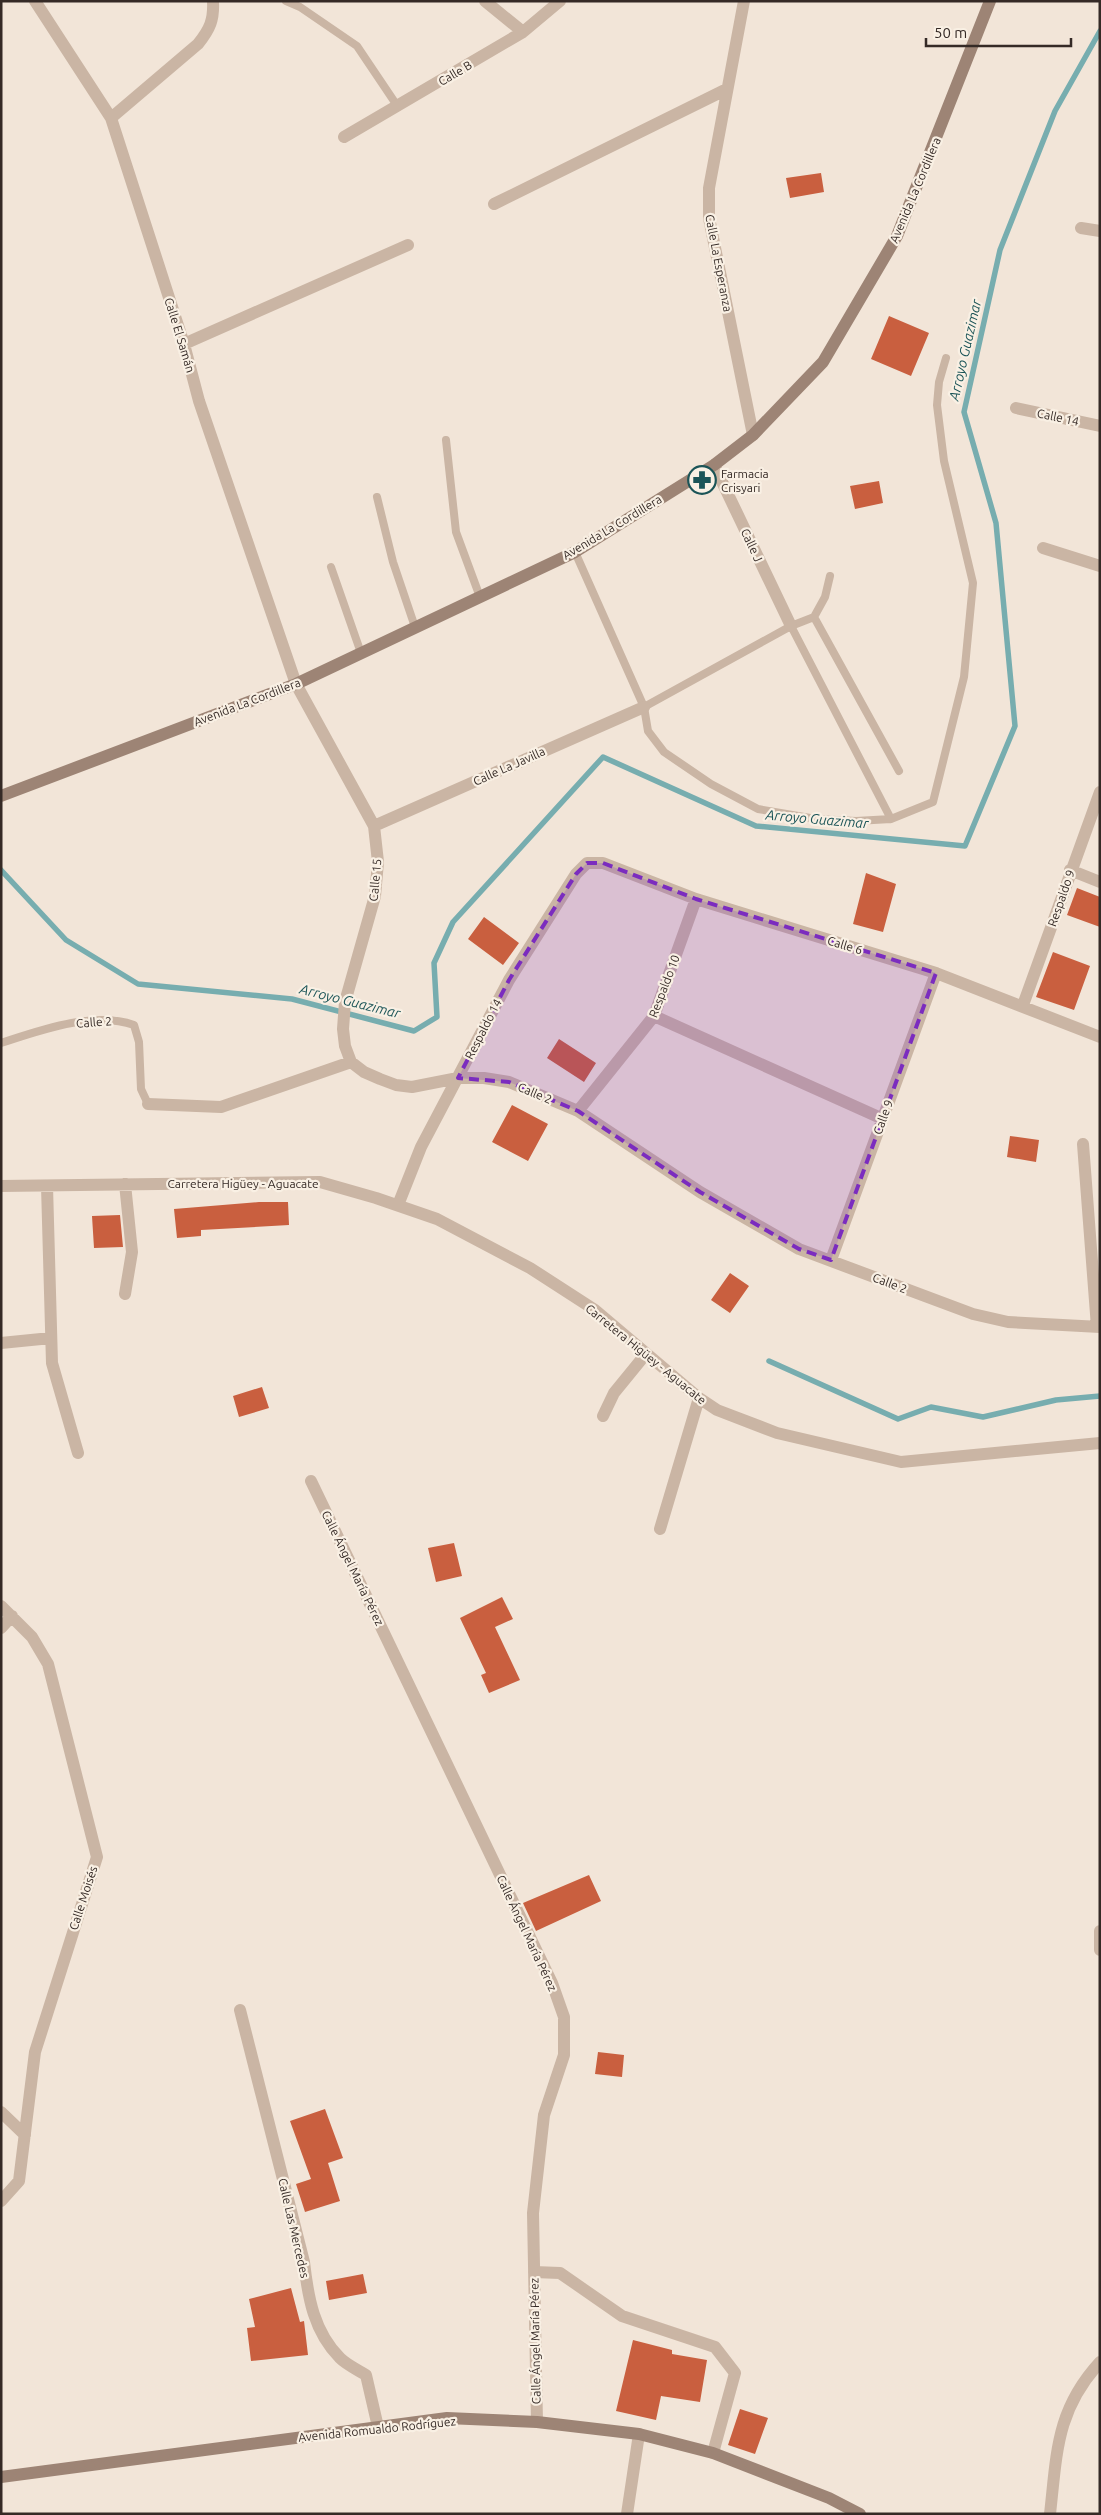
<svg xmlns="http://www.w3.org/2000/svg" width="1101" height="2515" font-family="Ubuntu,sans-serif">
  <rect width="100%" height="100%" fill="#f2e5d8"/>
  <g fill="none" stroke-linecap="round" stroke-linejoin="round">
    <path stroke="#77adaf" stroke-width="5.5" d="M1 870 66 940 138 984 292 999 414 1031 437 1017 434 963 453 922 603 757 756 826 965 846 1015 726 996 523 964 412 1000 250 1055 111 1100 31
      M769 1361 898 1419 931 1407 983 1417 1056 1400 1100 1396"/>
  </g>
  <path fill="#c95f3f" d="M821 173 824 192 790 198 786 178Z
    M889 316 929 333 911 376 871 359Z
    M879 481 883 503 855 509 850 486Z
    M866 873 896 884 883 932 853 924Z
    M1077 888 1100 897V927L1067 915Z
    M484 917 519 943 503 965 468 939Z
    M1053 952 1090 966 1074 1010 1036 997Z
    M559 1039 596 1063 584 1082 547 1058Z
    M512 1105 548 1124 528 1161 492 1142Z
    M1010 1136 1039 1140 1036 1162 1007 1157Z
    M259 1202H288L289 1225 201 1230V1236L177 1238 174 1209Z
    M120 1215 123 1247 94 1248 92 1216Z
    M730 1273 749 1286 730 1313 711 1300Z
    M262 1387 269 1408 239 1417 233 1396Z
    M454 1543 462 1576 436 1582 428 1548Z
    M502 1597 513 1619 495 1627 520 1680 489 1693 481 1675 486 1673 460 1618Z
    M589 1875 601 1901 536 1931 523 1903Z
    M598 2052 624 2055 622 2077 595 2074Z
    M325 2109 343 2158 328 2163 340 2201 305 2212 296 2184 311 2179 290 2121Z
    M363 2274 367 2293 329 2300 326 2281Z
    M291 2288 300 2322 304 2321 308 2355 251 2361 247 2328 255 2327 249 2299Z
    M633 2340 672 2350V2354L707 2360 700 2402 661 2396 656 2420 616 2411Z
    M740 2409 768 2418 755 2454 728 2445Z"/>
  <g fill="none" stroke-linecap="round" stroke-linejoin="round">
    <path stroke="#cab5a4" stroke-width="8" d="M286 1 300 7 357 46 398 107
      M446 440 456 532 480 597
      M377 497 393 562 415 627
      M575 552 644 707 648 731 664 752 711 784 758 809 816 819 856 821 891 819 933 802 964 677 973 583 944 461 937 405 939 382 946 358
      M331 567 361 653
      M830 576 825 597 814 617 899 771
      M791 626 891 819
      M644 707 791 626 814 617
      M1 1043C41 1030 93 1011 134 1025L139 1042 141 1089 148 1104"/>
    <path stroke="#cab5a4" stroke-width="12" d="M35 1 111 118 184 344 199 401 296 684 374 826 378 862 375 896 345 1002 343 1029 345 1046 351 1062
      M485 1 523 32
      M744 1 709 188V218L753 435
      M111 118 198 44C210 29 214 20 213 1
      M344 137 523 32 560 1
      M494 204 727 89
      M1081 228 1100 231
      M184 344 408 245
      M1016 408 1100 426
      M714 465 791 626
      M1043 548 1100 566
      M374 826 644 707
      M1070 870 1100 882
      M1023 1005 1100 792
      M654 1016 883 1119
      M148 1104 221 1107 351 1062 364 1072 380 1079 396 1085 412 1087 458 1078H484L509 1082 578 1111 700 1192 799 1249 973 1314 1008 1322 1100 1327
      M578 1111 654 1016 696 899
      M1083 1144 1097 1327
      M125 1184 132 1252 125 1294
      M1 1186 320 1182 376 1198 437 1219 530 1268 595 1310 699 1398 717 1410 777 1433 901 1462 1100 1443
      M47 1186 52 1363 78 1453
      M398 1205 421 1147 509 980 576 874 587 863H603L696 899 936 973 1100 1037
      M831 1260 936 973
      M1 1343 51 1338
      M603 1416 614 1393 645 1355
      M311 1481 552 1983 564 2017V2055L544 2115 533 2213 537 2422
      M660 1529 699 1398
      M1 1606 32 1637 48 1664 97 1857 35 2052 19 2181 1 2201
      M1 1628 12 1616
      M1100 1931V1950
      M240 2010 304 2262C308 2298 314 2332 340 2358 347 2365 358 2370 366 2375L378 2427
      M1 2112 25 2135
      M534 2272 560 2273 622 2316 715 2347 735 2373 713 2453
      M627 2514 639 2434
      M1050 2514C1057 2452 1056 2410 1100 2362"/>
    <path stroke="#9d8475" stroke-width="12" d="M1 796 296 684 575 552 714 465 753 435 823 362 897 236 990 1
      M1 2477 447 2418 537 2422 639 2434 713 2453 829 2498 860 2514"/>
  </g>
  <path fill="#7b2cbf" fill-opacity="0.2" stroke="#7b2cbf" stroke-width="4" stroke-dasharray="10 6" stroke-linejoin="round" d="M587 863H603L696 899 936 973 831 1260 799 1249 700 1192 578 1111 509 1082 458 1078 509 980 576 874Z"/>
  <defs>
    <symbol id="pharmacy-ring" viewBox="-11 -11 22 22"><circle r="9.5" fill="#f9f0e4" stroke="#1b5457" stroke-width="1.5"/><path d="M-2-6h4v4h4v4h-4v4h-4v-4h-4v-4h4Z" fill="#1b5457"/></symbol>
  </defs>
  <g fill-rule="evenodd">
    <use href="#pharmacy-ring" x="686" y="464" width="32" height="32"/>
  </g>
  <g text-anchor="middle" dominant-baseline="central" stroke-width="4.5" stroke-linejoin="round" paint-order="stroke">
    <g font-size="12" fill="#352a26" stroke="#f9f0e4">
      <text transform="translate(455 73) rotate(-31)">Calle B</text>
      <text transform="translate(915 190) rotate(-67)">Avenida La Cordillera</text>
      <text transform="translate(719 263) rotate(79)">Calle La Esperanza</text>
      <text transform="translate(180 335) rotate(73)">Calle El Samán</text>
      <text transform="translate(1058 417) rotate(12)">Calle 14</text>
      <text transform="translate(612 527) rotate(-31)">Avenida La Cordillera</text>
      <text transform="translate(752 545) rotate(65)">Calle J</text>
      <text transform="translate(247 702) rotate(-21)">Avenida La Cordillera</text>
      <text transform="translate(509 766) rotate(-24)">Calle La Javilla</text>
      <text transform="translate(375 880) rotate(-85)">Calle 15</text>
      <text transform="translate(1061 898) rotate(-71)">Respaldo 9</text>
      <text transform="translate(845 945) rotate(17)">Calle 6</text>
      <text transform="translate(664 986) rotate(-69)">Respaldo 10</text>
      <text transform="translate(94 1022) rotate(-4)">Calle 2</text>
      <text transform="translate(483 1029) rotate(-63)">Respaldo 14</text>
      <text transform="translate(535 1093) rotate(23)">Calle 2</text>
      <text transform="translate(883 1117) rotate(-70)">Calle 9</text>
      <text x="243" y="1183">Carretera Higüey - Aguacate</text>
      <text transform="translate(890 1283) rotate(21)">Calle 2</text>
      <text transform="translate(646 1354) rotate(39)">Carretera Higüey - Aguacate</text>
      <text transform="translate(353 1568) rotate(64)">Calle Ángel María Pérez</text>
      <text transform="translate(83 1898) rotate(-72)">Calle Moisés</text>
      <text transform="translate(527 1933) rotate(65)">Calle Ángel María Pérez</text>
      <text transform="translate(294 2228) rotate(77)">Calle Las Mercedes</text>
      <text transform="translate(535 2341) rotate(-91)">Calle Ángel María Pérez</text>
      <text transform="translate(377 2429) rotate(-6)">Avenida Romualdo Rodríguez</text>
    </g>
    <g font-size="12" fill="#352a26" stroke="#f9f0e4" text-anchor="start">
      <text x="721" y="473">Farmacia<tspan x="721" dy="14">Crisyari</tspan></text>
    </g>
    <g font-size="14" font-style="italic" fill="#1b5457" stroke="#f9f0e4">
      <text transform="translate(965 350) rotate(-77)">Arroyo Guazimar</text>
      <text transform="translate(817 819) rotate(5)">Arroyo Guazimar</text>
      <text transform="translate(350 1001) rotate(14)">Arroyo Guazimar</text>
    </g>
  </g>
  <rect width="1101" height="2515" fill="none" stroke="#352a26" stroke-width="5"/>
  <path d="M926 38v8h145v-8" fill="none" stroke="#352a26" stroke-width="2.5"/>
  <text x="934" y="38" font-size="15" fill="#352a26" stroke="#f9f0e4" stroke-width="4" paint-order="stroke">50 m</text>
</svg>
